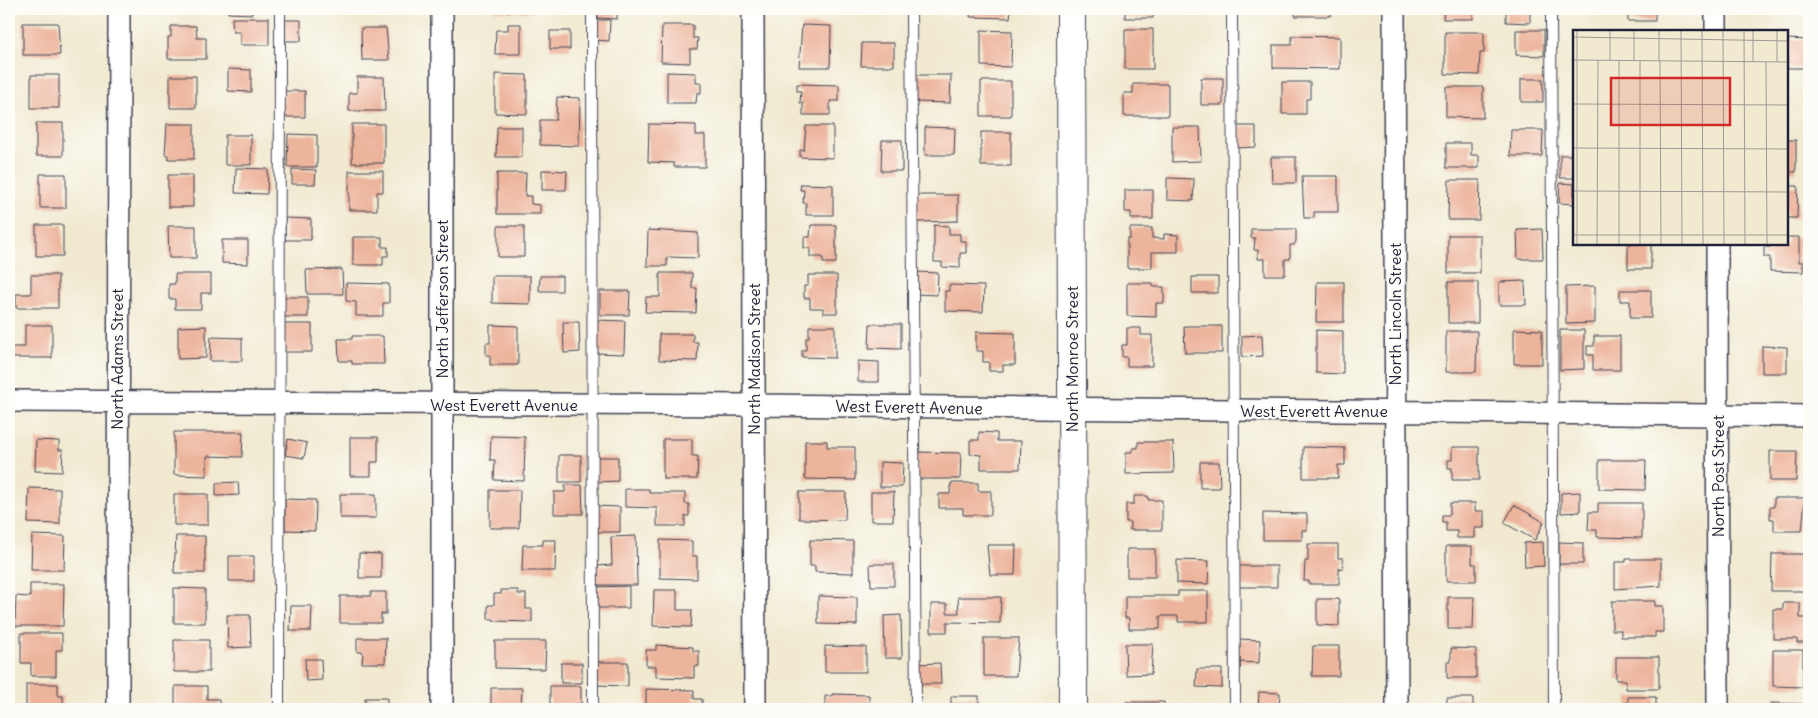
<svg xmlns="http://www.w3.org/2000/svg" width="1818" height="718" font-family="Delius,sans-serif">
  <rect width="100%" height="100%" fill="#fdfcf7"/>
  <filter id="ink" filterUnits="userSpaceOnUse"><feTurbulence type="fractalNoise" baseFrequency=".02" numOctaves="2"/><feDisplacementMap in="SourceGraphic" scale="10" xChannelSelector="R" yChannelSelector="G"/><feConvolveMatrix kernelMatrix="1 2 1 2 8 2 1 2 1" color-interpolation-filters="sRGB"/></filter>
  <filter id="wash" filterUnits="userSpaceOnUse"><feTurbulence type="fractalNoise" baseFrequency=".0096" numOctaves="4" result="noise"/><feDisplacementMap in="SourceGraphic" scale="20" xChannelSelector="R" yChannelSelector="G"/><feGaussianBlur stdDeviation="1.12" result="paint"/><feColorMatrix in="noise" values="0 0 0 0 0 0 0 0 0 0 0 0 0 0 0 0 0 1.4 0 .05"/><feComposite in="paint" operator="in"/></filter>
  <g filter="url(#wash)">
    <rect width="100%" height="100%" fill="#f1ead1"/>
    <g id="blocks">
      <path fill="#edb49c" d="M228 9H252V14L228 13Z
        M494 9H533V12L494 11Z
        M595 9H617V19L595 18Z
        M665 9H694V11H665Z
        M804 9H853V13L804 12Z
        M971 9H1011L1010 18 970 17Z
        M1125 9H1153V18H1125Z
        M1295 9H1331V16H1295Z
        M1444 9H1473V19H1443Z
        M1506 9H1530V23L1506 22Z
        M1628 9H1655V21H1628Z
        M232 18H269V45H240V32H233Z
        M284 20H301V41H283Z
        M595 20H610L609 41 595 40Z
        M23 23H58L60 55H23Z
        M508 24H521V54H495L496 30H508Z
        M662 25H693V38H698L697 49H690V63L661 62Z
        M802 25 831 26 830 67H799Z
        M171 26H196L197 38H206V59H168V37H171Z
        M361 28H386L389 60H362Z
        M1125 29H1153V69H1125Z
        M981 30 1012 31 1011 67 981 66Z
        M1516 30H1544V56L1516 55Z
        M550 31H570V49H550Z
        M1445 32H1484V53H1480L1479 75 1445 74Z
        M1292 36 1340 37V69L1273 68V45H1292Z
        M1787 39 1809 40V68H1787Z
        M862 43H894V66H861Z
        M228 69 251 70V92L228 91Z
        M667 72 696 73V83H701V93H697L696 103H667Z
        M495 74 527 75V114L495 113Z
        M31 75H59V108H31Z
        M916 75H951L950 103 916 102Z
        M170 76H196V108H170Z
        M357 77H384L385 111H349V93H357Z
        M1201 78H1223V105H1201Z
        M1521 79H1543V102H1521Z
        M981 81H1011V116H981Z
        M1282 82H1310V99H1306V114H1282Z
        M797 84 839 85V101H830V115H803V103H800L801 91H797Z
        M1133 84H1168V116H1124V93H1133Z
        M1446 87H1483V118L1446 117Z
        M283 91H305V117H283Z
        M557 97 580 98 579 146 540 145V120H556Z
        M36 123H63V156H36Z
        M167 124H194V159H168V155H165Z
        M352 124H384V163H352Z
        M649 124 696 125V135H705V167H674V163L648 162Z
        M806 126H833V158L800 157V150H804Z
        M1236 126H1256V147L1236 148Z
        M497 127H522V157H496Z
        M925 127 955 128 954 155H925Z
        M1172 127H1200L1201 161 1172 162Z
        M1511 130H1543L1542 156H1510Z
        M981 132H1011V166H981Z
        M288 134 317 135V167H287Z
        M225 135H251V165H225Z
        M882 140H902V171H881Z
        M1787 140H1796V172H1787Z
        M1446 143H1471V155H1479V168H1446Z
        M1560 155H1574V178H1560Z
        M1271 157H1296V183H1272Z
        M236 168 268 169 267 194 235 193Z
        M292 169 316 170 315 184H292Z
        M542 170 567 171 566 190H542Z
        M349 171H383V192H377V210H349Z
        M497 173H526L525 196H531V204L540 205V214H497Z
        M40 174H66V208H40Z
        M168 175H193V207H168Z
        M1302 176H1338V212H1314V218H1304Z
        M1167 178 1194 179 1193 201 1167 200Z
        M1449 180H1480L1479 220H1448Z
        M1560 183 1574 184V204L1559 203Z
        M801 184 833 185V215H806V203H803L804 190H800Z
        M1787 186H1798L1797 218H1787Z
        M1125 190H1153V219H1131V212H1125Z
        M916 195H958V221L916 222Z
        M285 218 311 219V240H285Z
        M36 225H63V256H36Z
        M811 225H836V263H823V257H810V248H804V237H810Z
        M934 225 949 226V234H960V241H966V253H960V268L942 267V262H934Z
        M168 226H196V258H169Z
        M498 226H524V257H498Z
        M1130 228H1152V238L1164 239V234L1178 235V252H1152V268H1127V239H1130Z
        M1251 229H1296V241L1294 245H1290V259H1285V275H1265V259H1258V250H1254L1255 238H1251Z
        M1542 229 1543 259H1518L1517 230Z
        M648 230 698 233V258L667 257V266H647Z
        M1448 235H1480V273H1448Z
        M353 237H382V247H388V256H383V265H353Z
        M1787 237H1799V262H1803V272L1770 271V257H1764V247H1770V244H1787Z
        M222 240H248V264L222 263Z
        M1628 244H1651V269H1628Z
        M342 269 343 294H307L306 270Z
        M916 272 938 273 937 295 916 294Z
        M660 273H692V288H697L696 313 645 312 646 297H660Z
        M175 274H211V293H201V309H175V299H169V284H175Z
        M31 275H58V308H16V294H31Z
        M808 275H837V313H823V308H810V298H804V286H808Z
        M492 276H530V304L492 303Z
        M540 276H562V291H539Z
        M1192 277H1218V293H1192Z
        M1525 281 1526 305H1499V282Z
        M1317 282H1344V322H1316Z
        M1448 282H1478V323H1448Z
        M346 283 389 284V303H383V316H356V302L346 301Z
        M1127 283H1153V287H1164V303H1156V317L1127 316Z
        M949 285 984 286 983 312 945 311V291H949Z
        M1595 286V323L1566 324V287Z
        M1620 290H1651V318H1630V301H1620Z
        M600 291H630L629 315H600Z
        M283 297H308V317H283Z
        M596 320 625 321 624 354 595 353Z
        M563 322H579L580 352 564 353Z
        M283 324H312V352H283Z
        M870 324H901V349L869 348Z
        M25 325H52V358H9V347H25Z
        M490 325 518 326V365H490V355H486V343H490Z
        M206 326V358L178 359V327Z
        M809 326H835V358L802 357V350H806V338H809Z
        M1184 326H1222V353H1185Z
        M1127 328H1141V335H1152V366H1127V357H1122V345H1127Z
        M1514 329 1542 330V364H1514Z
        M1316 330 1343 331V374L1316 373Z
        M1560 330H1584V369L1560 370Z
        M1446 331H1477L1476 372H1446Z
        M976 332 1015 333V365H1003V371H989V362H983V351H976Z
        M659 334H693V342H698L697 361 659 360Z
        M1262 335 1263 356 1242 357V336Z
        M352 336H383L384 364H352V361H339L338 339H352Z
        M1594 336H1620V370H1593V355H1587V346H1594Z
        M211 337 242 338V361H210Z
        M1762 346 1787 347V373H1762Z
        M858 361 879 362V382H858Z
        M174 432H243L242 457 207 456V476L174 475Z
        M979 432 997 433V441H1021L1020 469H981V455L970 454V440H979Z
        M491 436 525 437 524 481 494 480 495 460H490Z
        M350 437H378V462H371V476H350Z
        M288 439 307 443 304 458 285 455Z
        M663 439H692V456H698L697 479H663Z
        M36 440 59 441V450H63L62 472 35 471Z
        M805 441H827V447H855V480L805 479Z
        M1138 442H1173L1174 473 1126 474V452H1133V448H1138Z
        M1303 447 1345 448V465H1338V478H1303Z
        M1452 447H1479V480H1452V468H1448V460H1452Z
        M1770 451H1797L1796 481H1770Z
        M917 452 961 453 960 479H917Z
        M559 455H581V482H559Z
        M595 457H618V481L596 482Z
        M1599 460H1646L1645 490 1599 489Z
        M880 462 903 463 902 487H880Z
        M1200 462H1219L1220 488H1200Z
        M238 482 239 495 216 496V483Z
        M951 483H978V491H991V515H963V508H939V494H950Z
        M565 485H582L583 514H554V492H565Z
        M29 488 60 489V524L28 523Z
        M625 489H649V493H685V504H689V516H685V526H657V508L625 507Z
        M490 490H520L519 528H490Z
        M799 492H846L845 520 799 519Z
        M871 492H894L893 521H871Z
        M1580 492V512L1561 513V493Z
        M174 494H208V525H174Z
        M340 494H376V518H340Z
        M1134 496H1148V500H1162V530H1130V522H1126V504H1134Z
        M1774 498H1805L1802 531H1774V519H1770V507H1774Z
        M285 499 316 500 315 531 285 530Z
        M1450 503H1475V511H1484V528H1475V538H1457V531H1446V522H1442V515H1450Z
        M1598 503H1642V538L1597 537V530H1588L1589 512H1598Z
        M1514 505 1544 522 1535 540 1504 523Z
        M595 506 620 507V532H595Z
        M1263 513 1307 514V530H1302V540H1263Z
        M32 535 65 536 64 570H31Z
        M176 536H205V573H174Z
        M636 536 637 585H596V566L612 565 611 537Z
        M543 540H556L555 571H522L523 545H543Z
        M660 540 692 541V556H697V579L660 578Z
        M810 540 853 541V573L815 572V566H810Z
        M1543 542 1544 566 1525 567 1524 543Z
        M1559 542 1583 543V564H1559Z
        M1308 544H1338V558H1343V569L1339 568V584H1309V581H1304L1305 561H1308Z
        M987 545H1016L1015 575H990Z
        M1446 546H1472V564H1476V581H1446Z
        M1127 549H1155V577H1127Z
        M359 553 381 554V578H359Z
        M1772 554H1804V591H1771Z
        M229 556H254V581H229Z
        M1626 559H1661V586L1615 589V562H1626Z
        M1177 560 1209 561 1208 584 1177 583Z
        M870 564H894V586H871Z
        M1238 566H1277V587H1238Z
        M30 584H64L63 626H15L16 596 30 597Z
        M629 586V608H596V587Z
        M174 588 205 589V623H174Z
        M501 590H518V594H526V609H532V622L494 621V619H488V605H494V594H501Z
        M654 590H677V610H692L691 627 653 626Z
        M1178 591H1208V622H1178V616H1160V629H1129V618H1125V596H1178Z
        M371 592H386V614H381V623H340V596H371Z
        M818 596 857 597V625L818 624Z
        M958 597H1001L1000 623 947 622V632H931V604H947V613H959Z
        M1448 597H1474L1473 629H1448Z
        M1317 599H1339V626L1317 625Z
        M1612 601H1655V606H1663V632H1655V637H1621V630H1612Z
        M1783 603H1800V618H1809V643H1797V639H1773V609H1783Z
        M291 606H312L311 631H290Z
        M227 615H250L251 647 228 648Z
        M901 615 902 658H885L884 616Z
        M21 633H62V650H56V676H31V663H21Z
        M357 638H386L385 663H362L363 652H357Z
        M984 638H1019L1016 676H984Z
        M1239 639 1260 640 1259 663 1239 662Z
        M174 640H209V672H174Z
        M495 641H546L545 669 495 668Z
        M1125 644H1153L1151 674 1126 675Z
        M656 645 693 647V651H699V666H694V678L656 677V666H646V650H656Z
        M825 646 866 647V672H825Z
        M1313 646H1339V676H1312Z
        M1451 648 1476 649V678H1447V662H1451Z
        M1773 650H1803V687L1773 686Z
        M1616 657H1659V689H1626V680H1616Z
        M305 659H321L322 680 306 681Z
        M595 662H628V686L595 685Z
        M561 663H582V683H561Z
        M940 663 941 684H917L916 664Z
        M1197 669H1222V688L1196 687Z
        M26 684H58V696H63V709H26Z
        M175 686H207V699H219V709H175Z
        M550 686H581V706H550Z
        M491 688H522L521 709H491Z
        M646 689 694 690V699H702V709H646Z
        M1259 692 1280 693 1279 709H1258Z
        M832 694 869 695V709H825V696H832Z
        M951 696H979V705H989V709H951Z
        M1628 697H1656V709H1628Z
        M365 698H387V709H365Z
        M1447 698H1473V709H1447Z
        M1126 702H1164V709H1126Z
        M1771 703 1804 704V709H1771Z"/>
    </g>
  </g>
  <g filter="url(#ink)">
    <use href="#blocks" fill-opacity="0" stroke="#414052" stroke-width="1"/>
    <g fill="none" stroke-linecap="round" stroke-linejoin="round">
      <defs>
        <path id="lane" d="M592 9 593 709
          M911 9 916 709
          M1232 9 1235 709
          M1551 9 1554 709
          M279 709 280 9"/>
        <path id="street" d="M753 9 755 709
          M1394 9 1397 709
          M1716 9V31
          M1717 244 1718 709
          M9 401 754 405 1809 416
          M118 709 119 9
          M442 709V9"/>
        <path id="secondary" d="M1071 9 1073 709"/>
      </defs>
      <use href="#lane" stroke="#414052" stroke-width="12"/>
      <use href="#street" stroke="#414052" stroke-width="24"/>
      <use href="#secondary" stroke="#414052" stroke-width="30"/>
      <use href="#lane" stroke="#fff" stroke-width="10"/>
      <use href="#street" stroke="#fff" stroke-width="21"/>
      <use href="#secondary" stroke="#fff" stroke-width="28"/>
    </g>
  </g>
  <g text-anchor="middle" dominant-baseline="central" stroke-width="4.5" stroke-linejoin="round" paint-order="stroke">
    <g font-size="16" fill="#22223b" stroke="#fdfcf7">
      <text transform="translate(442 299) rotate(-90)">North Jefferson Street</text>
      <text transform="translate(1395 314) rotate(-90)">North Lincoln Street</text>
      <text transform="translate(117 359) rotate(-90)">North Adams Street</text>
      <text transform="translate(754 359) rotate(-90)">North Madison Street</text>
      <text transform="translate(1072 359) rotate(-90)">North Monroe Street</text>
      <text x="504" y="405">West Everett Avenue</text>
      <text transform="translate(909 407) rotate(1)">West Everett Avenue</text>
      <text x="1314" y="411">West Everett Avenue</text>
      <text transform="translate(1718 476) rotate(-90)">North Post Street</text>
    </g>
  </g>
  <g transform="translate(1573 30)">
    <rect width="215" height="215" fill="#f1ead1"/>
    <path fill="none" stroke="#9e9a95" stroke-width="1" d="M37 0V30M108 0 109 215M129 0 130 215M150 0 151 215M171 0 172 215M204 0V32M0 7 215 11M0 30 215 32M46 30V215M61 30V0M86 31V0M87 31 88 215M180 32V0M193 32 194 215M0 74 215 75M0 118 215 119M0 161 215 162M0 205H215M4 215V0M24 215 25 30M67 215V31"/>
    <path fill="#d62828" fill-opacity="0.15" stroke="#d62828" stroke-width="2.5" d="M38 48H157V95H38Z"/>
    <rect width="215" height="215" fill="none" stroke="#22223b" stroke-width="2.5"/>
  </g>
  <rect width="1818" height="718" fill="none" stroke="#fdfcf7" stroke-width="30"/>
</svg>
